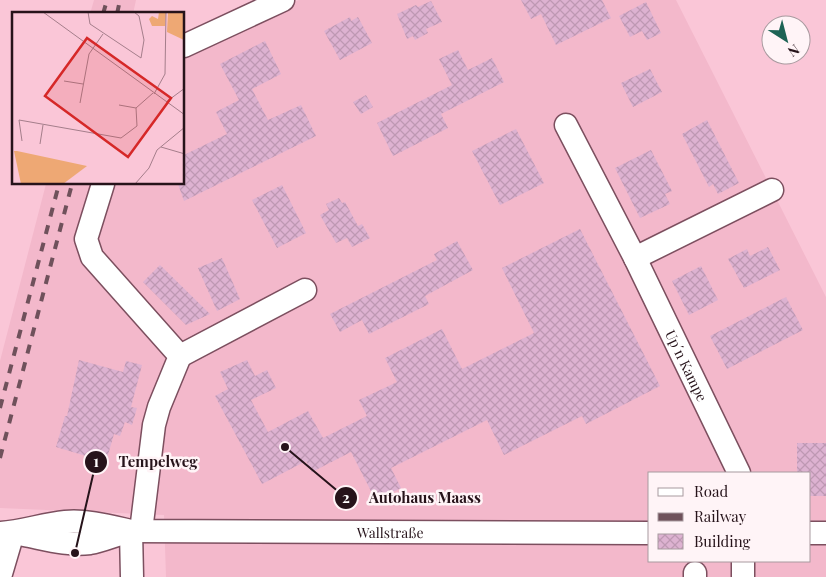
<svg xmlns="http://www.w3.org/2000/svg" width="826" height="577" font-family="'Playfair Display',serif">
  <defs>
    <pattern id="building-cross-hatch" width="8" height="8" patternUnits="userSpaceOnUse" patternTransform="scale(1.25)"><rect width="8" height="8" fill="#ddb2d1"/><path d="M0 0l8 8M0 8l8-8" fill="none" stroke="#be98b3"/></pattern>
  </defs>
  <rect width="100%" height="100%" fill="#fac6d7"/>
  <path fill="#f3b8cb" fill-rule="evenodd" d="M94 0H136L133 14H90Z
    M299 0H676L826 297V577H166L164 515 0 508V361L46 184H184V52ZM650 473H810V561H650Z"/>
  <path fill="url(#building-cross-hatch)" d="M521 0H602L611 18 556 45 541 14 531 19Z
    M431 1 442 22 426 29 428 33 415 40 413 36 407 39 397 14 416 5 418 7Z
    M646 2 661 33 647 40 642 31 630 37 619 16Z
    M350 17 351 21 358 17 372 43 340 60 324 31Z
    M265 41 281 74 252 89 268 120 301 105 316 136 184 201 178 184H184V155L227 134 216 112 239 100 220 64Z
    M458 50 468 70 492 58 504 82 441 114 448 128 393 156 377 123 452 85 439 59Z
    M650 69 662 92 633 107 621 83Z
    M366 95 373 107 361 114 353 102Z
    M707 120 739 183 718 194 713 184 709 187 682 134Z
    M516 129 544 183 500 205 472 151Z
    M651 150 672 191 665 194 670 204 640 218 615 168Z
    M282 185 306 233 277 248 252 200Z
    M339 198 342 203 345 202 358 226 362 224 370 238 352 247 347 238 336 243 320 215 329 210 326 204Z
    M580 229 660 386 586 424 582 416 504 455 487 420 391 468 401 488 376 501 351 452 312 472 306 461 262 484 215 396 228 389 220 372 247 360 255 376 267 370 276 388 251 400 268 432 308 411 323 438 367 416 359 400 397 382 385 358 442 329 462 369 534 333 502 268Z
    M457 241 473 270 425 296 429 304 369 334 362 320 340 332 330 314 437 260 434 254Z
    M768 247 780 270 744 288 728 259 747 249 750 256Z
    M222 258 240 299 217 311 198 268Z
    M160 265 210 314 186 325 143 282Z
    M701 266 718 300 689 315 672 281Z
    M786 297 803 330 727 369 710 336Z
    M79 360 123 372 126 361 142 365 131 407 137 408 132 425 125 422 120 436 114 434 106 462 56 447 65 416H67Z
    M797 443H826V496H810V473H797Z"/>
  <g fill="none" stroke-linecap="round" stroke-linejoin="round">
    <defs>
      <g id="minor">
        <path d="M184 46 283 0"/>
        <path id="s1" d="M566 125 635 258 739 473"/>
        <path d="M103 184 86 239 92 257 180 356 159 407 154 425 141 531"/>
        <path d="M635 258 772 190"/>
        <path d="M180 356 305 290"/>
        <path d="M131 531 132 577"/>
        <path id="s2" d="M0 533C22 532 43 524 65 522 87 520 109 526 131 531L650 533"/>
        <path d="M810 533H826"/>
        <path d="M24 535C45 539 68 546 90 543 102 541 115 535 127 532"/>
        <path d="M743 561V577"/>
        <path d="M695 573V577"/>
        <path d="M0 577 13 533"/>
      </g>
    </defs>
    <use href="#minor" stroke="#7c4f5f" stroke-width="25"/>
    <use href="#minor" stroke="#fff" stroke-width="22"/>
    <path stroke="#6f515b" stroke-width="4" stroke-dasharray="9 9" stroke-linecap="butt" d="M103 14 107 0
      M117 14 120 0
      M0 408 59 184
      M0 458 72 184"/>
  </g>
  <g text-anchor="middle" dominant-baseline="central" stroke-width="5" stroke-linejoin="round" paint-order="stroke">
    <g font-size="14" fill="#26131a" stroke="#fff4f7">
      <text stroke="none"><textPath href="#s1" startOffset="269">Up´n Kampe</textPath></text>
      <text stroke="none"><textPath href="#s2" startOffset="392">Wallstraße</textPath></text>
    </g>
  </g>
  <g transform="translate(12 12)">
    <rect width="172" height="172" fill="#fac6d7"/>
    <path d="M2 139H5L75 154 51 172H9Z" fill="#eea874"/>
    <path d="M147 0H154L153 14H140L137 7 140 4 146 7Z" fill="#eea874"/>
    <path d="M156 0H172V28L155 20Z" fill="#eea874"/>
    <path fill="none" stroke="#a57e8b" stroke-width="1" d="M31 0 173 103M76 0 78 12 129 46 132 28 127 4 122 0M52 69 71 72M142 82 153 62 154 0M154 90 173 76M68 91 77 42 91 22M107 93 124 96M10 129 7 108 109 126 125 114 124 96 141 81M28 132 31 113M149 135 173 142M123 172 137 156 145 138 173 115"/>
    <path fill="#d62828" fill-opacity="0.15" stroke="#d62828" stroke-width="2.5" d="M75 26 159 86 116 145 33 84Z"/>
    <rect width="172" height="172" fill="none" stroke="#26131a" stroke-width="2.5"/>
  </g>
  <path fill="none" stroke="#26131a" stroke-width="2" d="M75 553L96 462M285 447L346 498"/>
  <g fill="#26131a" stroke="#fff4f7" stroke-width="2">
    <circle cx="75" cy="553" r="5"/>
    <circle cx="285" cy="447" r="5"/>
    <circle cx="96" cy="462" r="12"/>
    <circle cx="346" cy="498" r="12"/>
  </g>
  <g font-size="15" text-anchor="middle" font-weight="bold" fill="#fff">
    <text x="96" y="467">1</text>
    <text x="346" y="503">2</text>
  </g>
  <g font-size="15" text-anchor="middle" font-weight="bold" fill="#26131a" stroke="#fff4f7" stroke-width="5" stroke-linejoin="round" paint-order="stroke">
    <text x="158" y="467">Tempelweg</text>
    <text x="425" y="503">Autohaus Maass</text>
  </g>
  <rect x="648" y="472" width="162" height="90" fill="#fff4f7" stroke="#a89a9f"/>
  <rect x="658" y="488" width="25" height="8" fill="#ffffff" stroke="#a89a9f"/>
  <text x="694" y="497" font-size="15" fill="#26131a">Road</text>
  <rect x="658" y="513" width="25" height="8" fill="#6f515b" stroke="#a89a9f"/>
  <text x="694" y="522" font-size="15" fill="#26131a">Railway</text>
  <rect x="658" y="534" width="25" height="15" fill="url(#building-cross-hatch)" stroke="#a89a9f"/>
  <text x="694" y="547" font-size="15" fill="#26131a">Building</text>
  <g transform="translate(786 40) rotate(144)"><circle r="24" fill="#fff4f7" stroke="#a89a9f"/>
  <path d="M0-4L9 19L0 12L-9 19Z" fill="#1d6355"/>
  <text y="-8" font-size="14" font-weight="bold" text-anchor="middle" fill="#26131a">N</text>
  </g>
</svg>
